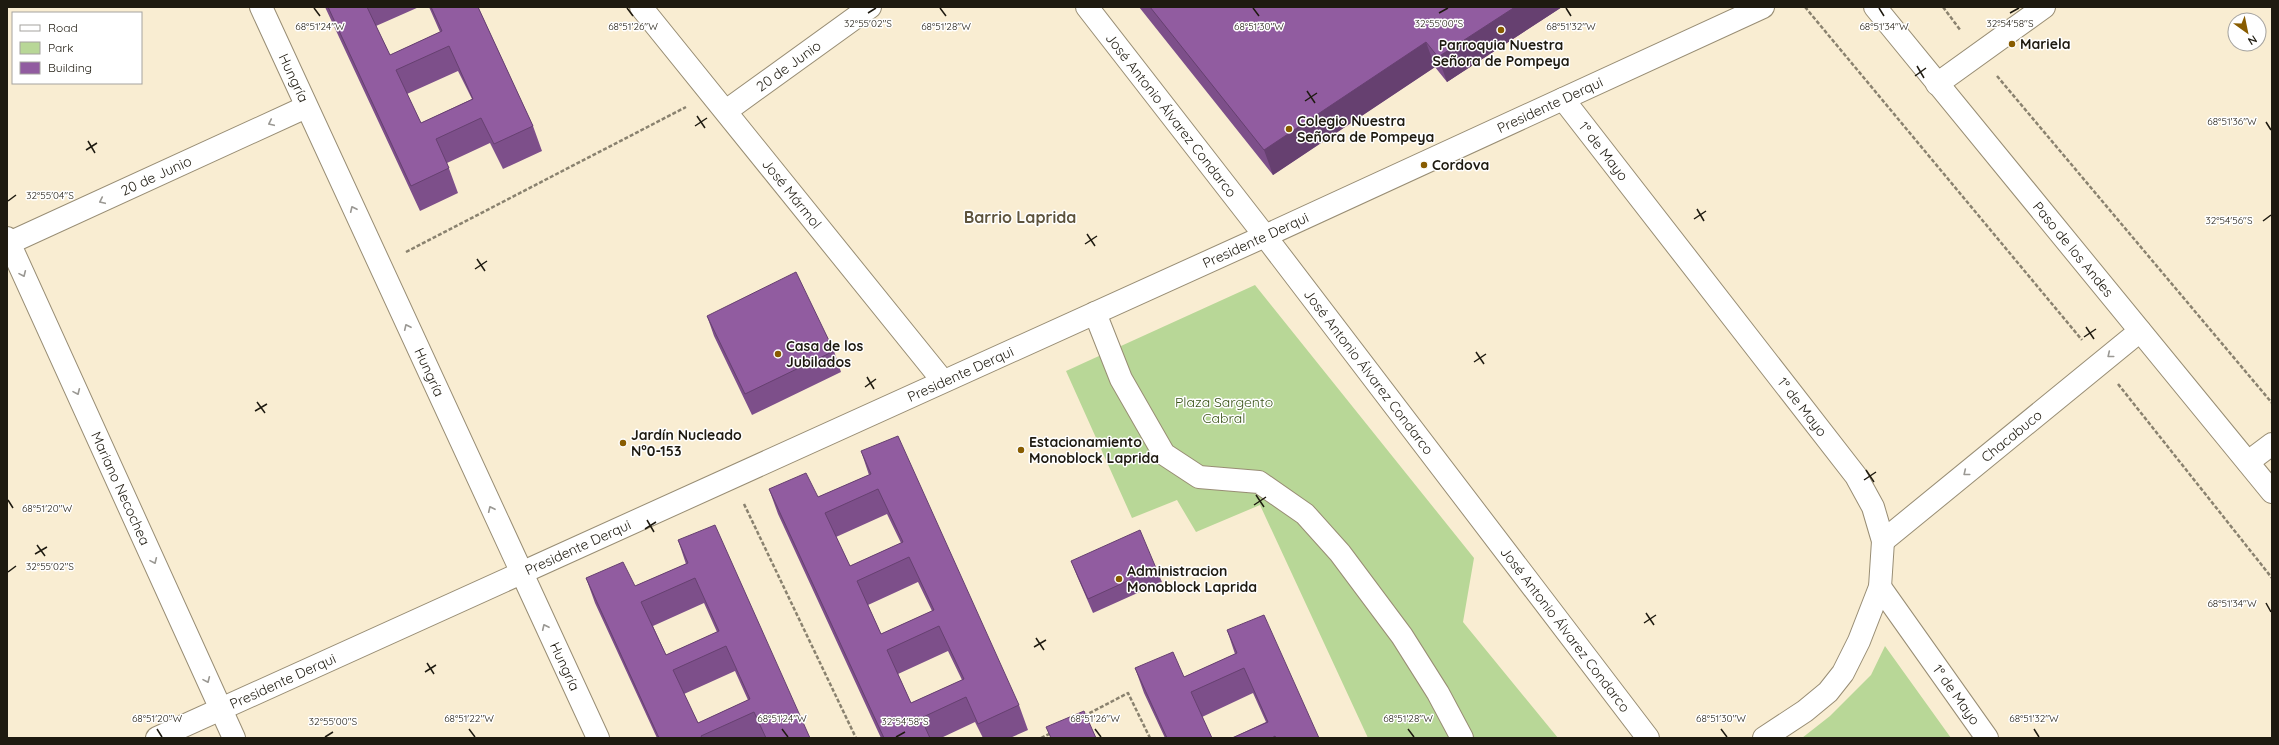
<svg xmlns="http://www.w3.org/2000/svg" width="2279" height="745" font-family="Quicksand,sans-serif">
  <rect width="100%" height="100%" fill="#f9edd2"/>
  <path fill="#b8d797" d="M1255 285 1474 558 1463 622 1558 738H1368L1260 505 1196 532 1177 500 1132 518 1066 371Z
    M1885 646 1951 738H1802L1830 716 1871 675Z"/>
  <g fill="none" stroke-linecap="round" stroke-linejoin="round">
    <defs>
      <g id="street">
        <path id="s1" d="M641 7 943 381"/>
        <path id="s2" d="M1087 7 1265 236 1648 738"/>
        <path d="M1937 84 2044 7"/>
        <path id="s3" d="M1563 99 1856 476 1873 507 1883 541 1880 587 1859 641 1843 673 1828 692 1805 711 1764 738"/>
        <path id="s4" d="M726 111 870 7"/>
        <path id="s5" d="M7 244 306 107"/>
        <path d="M1095 313 1121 379 1164 454 1199 477 1259 482 1305 514 1340 553 1402 636 1438 693 1462 738"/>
        <path d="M2248 462 2272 444"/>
        <path id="s6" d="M1883 541 2140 331"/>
        <path id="s7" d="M1880 587 1987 738"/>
      </g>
      <g id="secondary">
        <path id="s8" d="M261 7 598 738"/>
        <path id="s9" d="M1875 7 2272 492"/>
        <path id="s10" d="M7 238 234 738"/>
        <path id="s11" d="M157 738 1265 236 1763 7"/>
      </g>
    </defs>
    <use href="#street" stroke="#988d74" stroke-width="24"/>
    <use href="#secondary" stroke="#988d74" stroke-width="24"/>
    <path stroke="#8a826f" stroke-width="2.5" stroke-dasharray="4 2" stroke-linecap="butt" d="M1805 7 2082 340
      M1943 7 1961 31
      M1997 76 2272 403
      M406 252 686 107
      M2118 384 2272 578
      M744 504 856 738
      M1084 716 1128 693 1150 738
      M1041 738 1051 733"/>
    <use href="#street" stroke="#fff" stroke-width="22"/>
    <use href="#secondary" stroke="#fff" stroke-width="22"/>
  </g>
  <path fill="#7d4f8a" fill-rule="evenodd" d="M325 7H419L376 26 390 55 440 32 429 7H478L533 126 542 151 503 169 490 143 447 163 458 193 420 211ZM458 71 472 99 421 123 407 94Z
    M1139 7H1562L1447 82 1435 67 1273 175Z
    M707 316 834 351 841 372 752 415 714 336Z
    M861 451 1019 705 1028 730 1010 738H983L975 722 941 738H881L778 514 769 489 818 497 869 475ZM887 514 901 543 850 566 836 537ZM918 582 932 611 881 634 868 605ZM948 651 962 680 911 703 898 674Z
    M678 540 810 738H657L595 603 586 578 635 586 686 564ZM704 603 717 632 666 655 653 626ZM735 671 748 700 698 723 684 694Z
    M1071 561 1156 568 1162 582 1093 613 1077 576Z
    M1227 630 1319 738H1232L1266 722 1253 693 1202 717 1212 738H1165L1144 693 1135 668 1184 677 1235 654Z"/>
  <path fill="#664070" d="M1515 7H1562L1447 82 1438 57Z
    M1426 42 1435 67 1273 175 1264 150Z"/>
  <path fill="#915ca0" stroke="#664070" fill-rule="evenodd" d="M328 7H367L390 55 442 31 431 7H478L533 126 494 144 481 118 436 139 449 168 411 186ZM449 46 473 99 421 123 396 70Z
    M1150 7H1515L1438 57 1426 42 1264 150Z
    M796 272 834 351 745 394 707 316Z
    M898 436 1019 705 978 724 966 697 921 718 930 738H884L769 489 806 473 818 497 871 474 861 451ZM878 489 903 542 850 566 825 513ZM909 557 934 610 881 634 857 581ZM939 626 964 679 911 703 887 650Z
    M715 525 810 738H766L754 712 701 736 702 738H659L586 578 623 562 635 586 688 563 678 540ZM695 578 719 631 666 655 641 602ZM726 646 750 699 698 723 673 670Z
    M1140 530 1156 568 1088 599 1071 561Z
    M1264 615 1319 738H1276L1275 736 1272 738H1232L1268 722 1244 668 1191 692 1212 738H1167L1135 668 1173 652 1184 677 1237 653 1227 630Z
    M1084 711 1096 738H1051L1046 727Z"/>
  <defs><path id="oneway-chevron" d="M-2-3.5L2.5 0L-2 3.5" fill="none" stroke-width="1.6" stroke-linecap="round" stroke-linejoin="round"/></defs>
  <g stroke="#9a9893">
    <use href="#oneway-chevron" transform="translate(271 123) rotate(155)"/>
    <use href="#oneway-chevron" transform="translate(102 201) rotate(155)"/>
    <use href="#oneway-chevron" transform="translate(353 209) rotate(-115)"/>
    <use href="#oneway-chevron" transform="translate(23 274) rotate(66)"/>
    <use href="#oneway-chevron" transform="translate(407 327) rotate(-115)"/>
    <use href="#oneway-chevron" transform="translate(2110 355) rotate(141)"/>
    <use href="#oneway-chevron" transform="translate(77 392) rotate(66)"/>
    <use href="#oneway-chevron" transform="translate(1966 473) rotate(141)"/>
    <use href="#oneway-chevron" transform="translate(491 509) rotate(-115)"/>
    <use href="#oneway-chevron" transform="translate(154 561) rotate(66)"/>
    <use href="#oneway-chevron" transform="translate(545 627) rotate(-115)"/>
    <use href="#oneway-chevron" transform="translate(207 680) rotate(66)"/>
  </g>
  <path fill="none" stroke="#1e1a10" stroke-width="1.5" d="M314 8 320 16M627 8 633 16M940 8 946 16M1253 8 1259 16M1566 8 1571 16M1879 8 1884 16M868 13 876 8M1439 13 1448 8M2010 13 2019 8M1917 66 1924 78M1915 76 1926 68M1307 91 1315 103M1305 101 1317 93M697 116 705 128M2266 122 2271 130M695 126 707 118M88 141 95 153M86 150 97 143M8 201 16 195M1697 209 1704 221M1694 219 1706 211M2263 221 2271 215M1087 234 1095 246M1085 244 1097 236M477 259 485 271M475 269 487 261M2086 327 2094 339M2084 337 2096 329M1476 352 1484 364M1474 362 1486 354M867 377 874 389M865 387 876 379M257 402 265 413M255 411 267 404M1866 470 1874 482M1864 480 1876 472M1256 495 1264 507M8 500 13 508M1254 505 1266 497M647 520 654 532M645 529 656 522M37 545 45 556M35 554 47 547M8 572 16 566M2266 603 2271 612M1646 613 1654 625M1644 623 1656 615M1036 638 1044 650M1034 647 1046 640M427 663 434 674M425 672 436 665M157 729 162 737M469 729 475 737M782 729 788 737M1095 729 1101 737M1408 729 1414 737M1721 729 1727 737M2034 729 2039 737M325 737 333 732M896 737 905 732"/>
  <g fill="#885c00" stroke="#fff" stroke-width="1.5">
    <circle cx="1501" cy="30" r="4"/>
    <circle cx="2012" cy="44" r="4"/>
    <circle cx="1289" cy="129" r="4"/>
    <circle cx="1424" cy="165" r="4"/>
    <circle cx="778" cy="354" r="4"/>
    <circle cx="623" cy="443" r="4"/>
    <circle cx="1021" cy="450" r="4"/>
    <circle cx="1119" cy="579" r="4"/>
  </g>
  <g text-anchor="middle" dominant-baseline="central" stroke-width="3" stroke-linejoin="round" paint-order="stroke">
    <g font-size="14" font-weight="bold" fill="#1e1a10" stroke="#fff" text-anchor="start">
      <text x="2020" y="44">Mariela</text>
      <text x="1501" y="45" text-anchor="middle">Parroquia Nuestra<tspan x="1501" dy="16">Señora de Pompeya</tspan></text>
      <text x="1297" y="121">Colegio Nuestra<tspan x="1297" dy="16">Señora de Pompeya</tspan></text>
      <text x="1432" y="165">Cordova</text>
      <text x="786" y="346">Casa de los<tspan x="786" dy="16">Jubilados</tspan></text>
      <text x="631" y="435">Jardín Nucleado<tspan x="631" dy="16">N°0-153</tspan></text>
      <text x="1029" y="442">Estacionamiento<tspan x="1029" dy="16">Monoblock Laprida</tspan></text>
      <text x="1127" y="571">Administracion<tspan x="1127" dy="16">Monoblock Laprida</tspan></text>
    </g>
    <g font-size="14" fill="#1e1a10" stroke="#fff">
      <text stroke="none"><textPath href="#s4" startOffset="77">20 de Junio</textPath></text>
      <text stroke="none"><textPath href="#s8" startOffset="78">Hungría</textPath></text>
      <text stroke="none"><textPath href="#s11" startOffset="1530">Presidente Derqui</textPath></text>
      <text stroke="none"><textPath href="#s2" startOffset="137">José Antonio Álvarez Condarco</textPath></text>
      <text stroke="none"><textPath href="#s3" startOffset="66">1° de Mayo</textPath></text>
      <text stroke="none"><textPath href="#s5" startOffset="164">20 de Junio</textPath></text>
      <text stroke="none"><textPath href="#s1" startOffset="240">José Mármol</textPath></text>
      <text stroke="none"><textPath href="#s11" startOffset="1206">Presidente Derqui</textPath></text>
      <text stroke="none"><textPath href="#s9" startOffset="313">Paso de los Andes</textPath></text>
      <text stroke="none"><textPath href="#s2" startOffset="461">José Antonio Álvarez Condarco</textPath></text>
      <text stroke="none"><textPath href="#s8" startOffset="402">Hungría</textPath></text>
      <text stroke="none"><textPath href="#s11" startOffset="882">Presidente Derqui</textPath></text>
      <text stroke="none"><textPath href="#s3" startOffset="390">1° de Mayo</textPath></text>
      <text stroke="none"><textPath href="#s6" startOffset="166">Chacabuco</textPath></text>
      <text stroke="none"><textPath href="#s10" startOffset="275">Mariano Necochea</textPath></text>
      <text stroke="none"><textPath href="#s11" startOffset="462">Presidente Derqui</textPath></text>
      <text stroke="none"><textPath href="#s2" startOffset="785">José Antonio Álvarez Condarco</textPath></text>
      <text stroke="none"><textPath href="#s8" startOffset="726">Hungría</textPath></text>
      <text stroke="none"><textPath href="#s11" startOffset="138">Presidente Derqui</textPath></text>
      <text stroke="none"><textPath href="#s7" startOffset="132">1° de Mayo</textPath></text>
    </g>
    <g font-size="14" fill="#385117" stroke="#fff">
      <text x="1224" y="402">Plaza Sargento<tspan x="1224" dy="16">Cabral</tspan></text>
    </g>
    <g font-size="16" font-weight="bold" fill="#5d533c" stroke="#fff">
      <text x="1020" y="217">Barrio Laprida</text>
    </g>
  </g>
  <g font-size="10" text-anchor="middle" fill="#1e1a10" stroke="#fff" stroke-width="3" stroke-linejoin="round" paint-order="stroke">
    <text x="868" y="27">32°55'02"S</text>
    <text x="1439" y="27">32°55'00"S</text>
    <text x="2010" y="27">32°54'58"S</text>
    <text x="320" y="30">68°51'24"W</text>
    <text x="633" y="30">68°51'26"W</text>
    <text x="946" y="30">68°51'28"W</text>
    <text x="1259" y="30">68°51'30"W</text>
    <text x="1884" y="30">68°51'34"W</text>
    <text x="1571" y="30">68°51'32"W</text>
    <text x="2232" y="125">68°51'36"W</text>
    <text x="50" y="199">32°55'04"S</text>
    <text x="2229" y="224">32°54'56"S</text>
    <text x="47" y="512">68°51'20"W</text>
    <text x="50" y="570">32°55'02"S</text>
    <text x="2232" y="607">68°51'34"W</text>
    <text x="157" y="722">68°51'20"W</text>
    <text x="469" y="722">68°51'22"W</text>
    <text x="782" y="722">68°51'24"W</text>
    <text x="1095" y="722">68°51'26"W</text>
    <text x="1408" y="722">68°51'28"W</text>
    <text x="1721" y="722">68°51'30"W</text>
    <text x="2034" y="722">68°51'32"W</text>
    <text x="333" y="725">32°55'00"S</text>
    <text x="905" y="725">32°54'58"S</text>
  </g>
  <rect width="2279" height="745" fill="none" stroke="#1e1a10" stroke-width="16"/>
  <rect x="12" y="12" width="130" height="72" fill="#ffffff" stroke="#a5a39f"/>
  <rect x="20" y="25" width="20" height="6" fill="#ffffff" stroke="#a5a39f"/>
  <text x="48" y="32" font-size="12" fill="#1e1a10">Road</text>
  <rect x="20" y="42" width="20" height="12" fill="#b8d797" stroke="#a5a39f"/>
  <text x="48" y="52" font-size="12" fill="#1e1a10">Park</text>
  <rect x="20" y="62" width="20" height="12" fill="#915ca0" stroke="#a5a39f"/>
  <text x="48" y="72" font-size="12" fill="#1e1a10">Building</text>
  <g transform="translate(2247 32) rotate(147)"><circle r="19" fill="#ffffff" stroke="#a5a39f"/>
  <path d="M0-3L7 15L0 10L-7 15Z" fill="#885c00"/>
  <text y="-6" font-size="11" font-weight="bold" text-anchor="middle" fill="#1e1a10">N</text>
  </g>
</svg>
